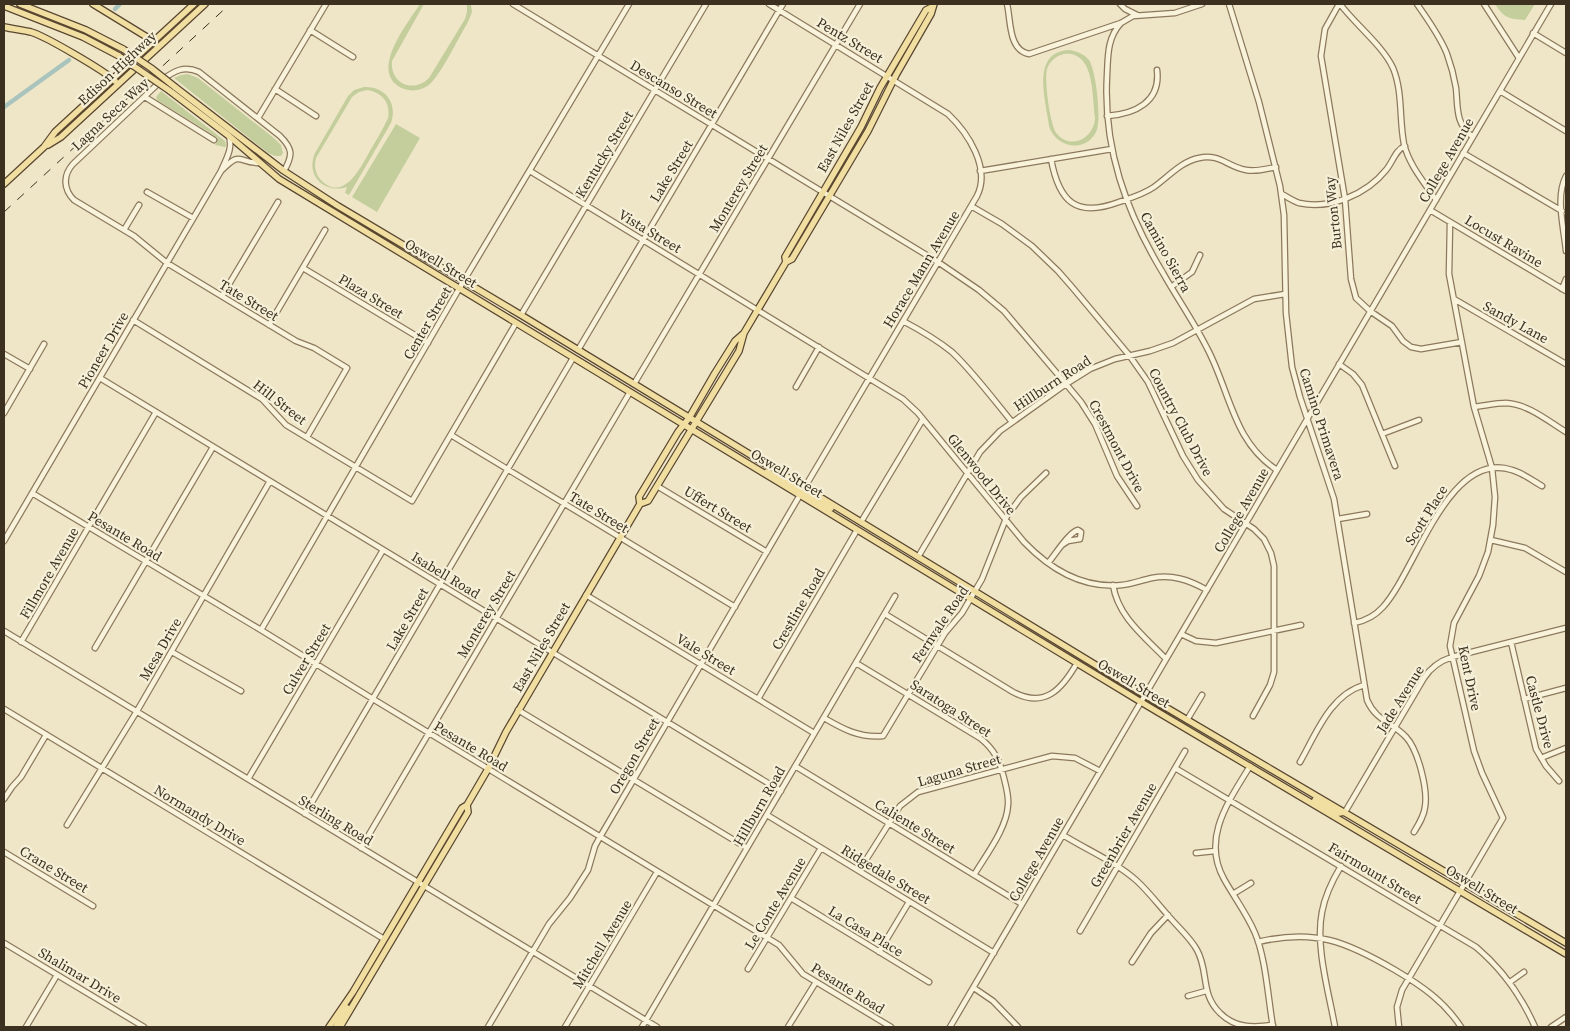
<svg xmlns="http://www.w3.org/2000/svg" width="1570" height="1031" font-family="'Source Serif 4',serif">
  <rect width="100%" height="100%" fill="#efe6c8"/>
  <path fill="#c4ce9c" fill-rule="evenodd" d="M420 4H424L392 61C390 83 413 94 429 78L465 19 467 12V4H471L472 12 468 22C459 37 441 74 430 84 423 90 413 92 404 89 366 74 408 23 420 4Z
    M1495 4H1535L1525 20C1509 19 1504 18 1495 4Z
    M1069 50C1077 51 1084 54 1089 60 1096 70 1102 121 1096 132 1085 154 1055 147 1049 126 1046 101 1030 52 1069 50ZM1064 54C1095 51 1092 96 1095 117 1095 137 1072 151 1057 134 1050 126 1044 79 1047 69 1050 61 1056 56 1064 54Z
    M188 74 198 78 275 139 281 145 283 153 281 156H275L268 153 174 78 181 75Z
    M364 87C385 86 398 103 391 123L349 195 345 193 347 187C325 194 305 176 315 153L348 96 354 90ZM367 90C382 92 391 103 388 118 383 129 377 139 371 149 362 165 344 204 321 180 315 174 314 166 316 158L352 97 359 92Z
    M161 91 225 141 226 145 225 147 215 145 218 138 157 100 156 97Z
    M396 124 420 138 377 212 352 197Z"/>
  <g fill="none" stroke-linecap="round" stroke-linejoin="round">
    <path stroke="#a9c3bd" stroke-width="4.5" d="M115 9 120 4
      M4 107 69 60"/>
    <defs>
      <path id="minor" d="M513 4 938 262 979 290 1004 311 1066 384 1081 402 1095 424 1117 476 1137 506
        M769 4 948 114C968 133 991 168 977 196L805 487
        M1007 4C1011 20 1008 50 1029 54L1121 23 1133 16 1175 13 1202 4
        M1120 4 1125 9 1137 15
        M1229 4 1259 102 1280 186 1284 215 1286 313 1292 367 1300 397 1334 499 1367 700C1376 721 1392 722 1406 737 1418 750 1428 789 1425 807 1424 816 1419 824 1414 832
        M1339 4 1325 29 1321 56 1345 199 1351 279 1356 298 1370 311 1392 326 1403 341 1411 347 1421 349 1462 342
        M1340 4C1355 24 1383 46 1393 68 1403 92 1399 119 1404 144 1409 165 1424 182 1436 200
        M1417 4C1428 20 1440 36 1447 54 1451 65 1454 76 1456 88 1458 107 1455 124 1473 137
        M1484 4 1519 58
        M1121 23C1107 38 1108 56 1107 76 1103 148 1126 212 1163 273 1177 298 1194 322 1207 348 1230 391 1233 442 1277 470
        M310 30 353 57
        M1533 33 1566 53
        M275 89 316 116
        M1500 91 1566 131
        M145 97 214 140
        M1107 116C1135 114 1161 102 1157 70
        M258 118 326 4
        M1463 153 1562 211
        M1051 159C1059 202 1076 218 1119 202 1131 198 1144 194 1154 187 1168 177 1182 161 1199 158 1219 153 1228 167 1246 170 1256 172 1266 169 1276 167
        M222 170C242 150 237 163 260 163
        M284 171C293 155 293 149 280 136L199 72C184 65 174 71 162 80L73 164C63 175 63 189 74 200L134 236 167 263 296 341 314 348 347 368 307 437
        M530 171 903 399 918 413 1024 542C1050 569 1083 589 1122 585 1132 584 1142 580 1152 578 1172 574 1189 580 1207 590
        M980 171 1112 149
        M1566 176C1555 197 1564 228 1566 251
        M147 192 193 218
        M1282 194C1287 197 1293 201 1299 203 1330 210 1367 194 1386 170 1393 162 1395 150 1405 146
        M971 206 1002 224 1032 246 1058 271 1072 287 1129 355 1148 382 1183 456 1198 480 1224 509 1254 529 1264 539 1271 553 1274 566V672L1270 685 1253 716
        M1430 210 1566 291
        M124 230 139 205
        M303 268 428 343
        M1171 287 1192 272 1200 255
        M1562 289 1566 279
        M222 296 278 202
        M1454 299 1566 364
        M521 315 706 4
        M133 320 262 399 286 425 412 501 516 323
        M903 321C920 330 937 340 952 352 974 373 993 399 1012 422
        M269 325 325 230
        M578 350 783 4
        M4 354 30 369
        M1339 364 1353 374 1362 385 1395 466
        M100 378 781 791
        M634 384 860 4
        M796 387 819 347
        M1474 407C1484 406 1495 403 1506 403 1528 404 1548 421 1566 432
        M4 413 44 344
        M1382 434 1419 420
        M451 435 735 607
        M657 486 767 552
        M32 493 261 630 373 699 779 945 803 974 891 1027
        M1338 519 1367 514
        M861 522 923 419
        M1491 540 1525 548 1566 572
        M4 541 221 171C226 159 233 149 229 136
        M918 557 980 452 1000 431 1066 384 1090 369 1115 359 1150 351 1173 343 1254 299 1285 294
        M1048 563C1055 555 1069 532 1078 530L1081 532 1080 539 1068 541 1062 545
        M1113 585C1118 617 1145 637 1166 659
        M586 595 814 733
        M885 614 1013 692C1045 709 1062 689 1077 663
        M1354 623C1365 621 1375 616 1383 607 1416 571 1448 449 1512 470 1523 473 1533 481 1542 486
        M261 630 463 282 629 4
        M4 631 657 1027
        M1181 634 1196 641 1216 643 1301 625
        M21 642 156 412
        M1511 642 1536 749 1546 766 1559 781
        M95 648 213 447
        M172 652 241 691
        M856 663 980 738C994 749 1000 761 1004 778 1006 787 1009 796 1008 805 1007 828 986 855 974 875
        M758 699 857 530
        M1524 699 1566 688
        M4 709 384 939
        M518 710 747 848
        M824 718C843 729 859 738 883 736L945 633 962 613 982 579 1007 516 1021 497 1046 473
        M1187 720 1202 695
        M1541 758 1566 748
        M1300 762C1316 734 1330 695 1364 685
        M795 766 1022 904
        M1250 766C1229 801 1201 838 1224 879 1234 897 1247 914 1255 933 1266 959 1268 998 1273 1027
        M1175 768 1476 947C1502 969 1521 995 1535 1027
        M248 779 383 550
        M4 799 12 787 21 777 46 735
        M1345 812 1424 678C1431 667 1440 661 1452 657L1566 628
        M305 814 573 358
        M767 815 994 953
        M67 825 137 711 270 481
        M1063 835C1087 850 1116 862 1137 881 1150 893 1161 908 1173 921 1181 930 1191 939 1197 950 1209 971 1200 994 1220 1013 1235 1028 1253 1028 1273 1025
        M361 848 630 392
        M4 852 93 906
        M1196 853 1215 851
        M859 871 900 806 918 792 1052 756 1075 758 1100 771
        M1233 894 1251 883
        M791 898 929 982
        M1080 931 1185 751
        M1258 942C1315 928 1347 942 1395 970 1422 986 1444 1001 1461 1027
        M4 943 144 1027
        M879 952 909 902
        M1132 962 1151 933 1168 915
        M748 969 821 848
        M1510 982 1524 972
        M974 988 993 1001 1018 1027
        M1188 996 1206 991
        M26 1027 57 975
        M488 1027 549 924 570 898 588 870 595 846 600 837 800 495
        M565 1027 657 872
        M642 1027 895 596
        M788 1027 816 982
        M950 1027 1551 4
        M1335 1027C1329 993 1315 946 1322 912 1325 895 1332 881 1341 866
        M1399 1027 1397 1007 1402 990 1503 818 1482 773 1474 751 1450 646 1454 623 1479 576 1488 552 1493 525 1495 497 1492 468 1474 407 1449 274 1450 222
        M1551 1027 1566 1017"/>
      <path id="major" d="M20 4 86 30 123 49
        M93 4 155 42
        M4 6 83 37 119 56
        M4 27C13 29 22 30 31 32 45 36 105 71 115 81
        M175 87 284 171 338 206 521 315 1145 695 1566 943
        M170 91 229 136 279 179 1141 702 1566 954
        M48 145 61 137 205 4
        M4 184 44 147 55 132 194 4
        M786 262 785 257 861 127 880 88 926 10 932 7
        M767 472 799 489H803L805 487
        M800 495 804 493 807 494 831 508
        M640 504 639 497 678 432 689 418 715 373 735 341 744 333 786 262 792 259 868 131 896 75 931 14 934 4
        M1315 800 1339 813 1345 812
        M329 1027 353 992 462 808 467 805
        M336 1027 347 1008
        M340 1027 468 812 467 805 488 769 506 732 640 504 648 501 739 351 744 333"/>
    </defs>
    <use href="#minor" stroke="#8c795d" stroke-width="7"/>
    <use href="#major" stroke="#5a4731" stroke-width="8"/>
    <use href="#minor" stroke="#f9f3dc" stroke-width="4.5"/>
    <use href="#major" stroke="#f1dea1" stroke-width="5.5"/>
    <path stroke="#3c3020" stroke-width="1" stroke-dasharray="9 9" stroke-linecap="butt" d="M4 212 230 4"/>
    <defs>
      <path id="major-bridge" d="M123 49 151 68 175 87
        M119 56 170 91"/>
    </defs>
    <use href="#major-bridge" stroke="#5a4731" stroke-width="8" stroke-linecap="butt"/>
    <use href="#major-bridge" stroke="#f1dea1" stroke-width="5.5"/>
  </g>
  <g text-anchor="middle" dominant-baseline="central" stroke-width="4.5" stroke-linejoin="round" paint-order="stroke">
    <g font-size="14" fill="#3c3020" stroke="#f6f0d8">
      <text transform="translate(850 40) rotate(31)">Pentz Street</text>
      <text transform="translate(117 68) rotate(-43)">Edison Highway</text>
      <text transform="translate(674 89) rotate(31)">Descanso Street</text>
      <text transform="translate(110 114) rotate(-43)">Lagna Seca Way</text>
      <text transform="translate(845 127) rotate(-61)">East Niles Street</text>
      <text transform="translate(604 154) rotate(-59)">Kentucky Street</text>
      <text transform="translate(1446 160) rotate(-60)">College Avenue</text>
      <text transform="translate(671 171) rotate(-59)">Lake Street</text>
      <text transform="translate(738 188) rotate(-59)">Monterey Street</text>
      <text transform="translate(1333 213) rotate(-96)">Burton Way</text>
      <text transform="translate(650 231) rotate(31)">Vista Street</text>
      <text transform="translate(1504 241) rotate(31)">Locust Ravine</text>
      <text transform="translate(1166 252) rotate(61)">Camino Sierra</text>
      <text transform="translate(441 263) rotate(31)">Oswell Street</text>
      <text transform="translate(921 269) rotate(-59)">Horace Mann Avenue</text>
      <text transform="translate(371 296) rotate(31)">Plaza Street</text>
      <text transform="translate(249 300) rotate(31)">Tate Street</text>
      <text transform="translate(1516 322) rotate(29)">Sandy Lane</text>
      <text transform="translate(427 323) rotate(-60)">Center Street</text>
      <text transform="translate(103 350) rotate(-60)">Pioneer Drive</text>
      <text transform="translate(1052 383) rotate(-33)">Hillburn Road</text>
      <text transform="translate(280 402) rotate(38)">Hill Street</text>
      <text transform="translate(1181 422) rotate(62)">Country Club Drive</text>
      <text transform="translate(1322 424) rotate(72)">Camino Primavera</text>
      <text transform="translate(1117 446) rotate(62)">Crestmont Drive</text>
      <text transform="translate(787 473) rotate(31)">Oswell Street</text>
      <text transform="translate(982 474) rotate(51)">Glenwood Drive</text>
      <text transform="translate(718 509) rotate(31)">Uffert Street</text>
      <text transform="translate(1241 510) rotate(-60)">College Avenue</text>
      <text transform="translate(599 512) rotate(31)">Tate Street</text>
      <text transform="translate(1426 515) rotate(-58)">Scott Place</text>
      <text transform="translate(125 536) rotate(31)">Pesante Road</text>
      <text transform="translate(49 573) rotate(-60)">Fillmore Avenue</text>
      <text transform="translate(446 575) rotate(31)">Isabell Road</text>
      <text transform="translate(798 609) rotate(-60)">Crestline Road</text>
      <text transform="translate(486 614) rotate(-59)">Monterey Street</text>
      <text transform="translate(407 619) rotate(-60)">Lake Street</text>
      <text transform="translate(940 624) rotate(-56)">Fernvale Road</text>
      <text transform="translate(541 647) rotate(-60)">East Niles Street</text>
      <text transform="translate(160 649) rotate(-60)">Mesa Drive</text>
      <text transform="translate(706 654) rotate(31)">Vale Street</text>
      <text transform="translate(306 659) rotate(-59)">Culver Street</text>
      <text transform="translate(1470 678) rotate(78)">Kent Drive</text>
      <text transform="translate(1134 683) rotate(31)">Oswell Street</text>
      <text transform="translate(1400 699) rotate(-58)">Jade Avenue</text>
      <text transform="translate(951 708) rotate(33)">Saratoga Street</text>
      <text transform="translate(1540 712) rotate(75)">Castle Drive</text>
      <text transform="translate(471 746) rotate(31)">Pesante Road</text>
      <text transform="translate(634 756) rotate(-60)">Oregon Street</text>
      <text transform="translate(959 770) rotate(-16)">Laguna Street</text>
      <text transform="translate(759 806) rotate(-60)">Hillburn Road</text>
      <text transform="translate(200 815) rotate(31)">Normandy Drive</text>
      <text transform="translate(336 820) rotate(31)">Sterling Road</text>
      <text transform="translate(915 826) rotate(31)">Caliente Street</text>
      <text transform="translate(1123 835) rotate(-60)">Greenbrier Avenue</text>
      <text transform="translate(1036 859) rotate(-60)">College Avenue</text>
      <text transform="translate(54 869) rotate(31)">Crane Street</text>
      <text transform="translate(1375 873) rotate(31)">Fairmount Street</text>
      <text transform="translate(886 874) rotate(31)">Ridgedale Street</text>
      <text transform="translate(1482 889) rotate(31)">Oswell Street</text>
      <text transform="translate(775 903) rotate(-59)">Le Conte Avenue</text>
      <text transform="translate(866 931) rotate(31)">La Casa Place</text>
      <text transform="translate(602 944) rotate(-59)">Mitchell Avenue</text>
      <text transform="translate(80 975) rotate(31)">Shalimar Drive</text>
      <text transform="translate(848 988) rotate(32)">Pesante Road</text>
    </g>
  </g>
  <rect width="1570" height="1031" fill="none" stroke="#3c3020" stroke-width="10"/>
</svg>
